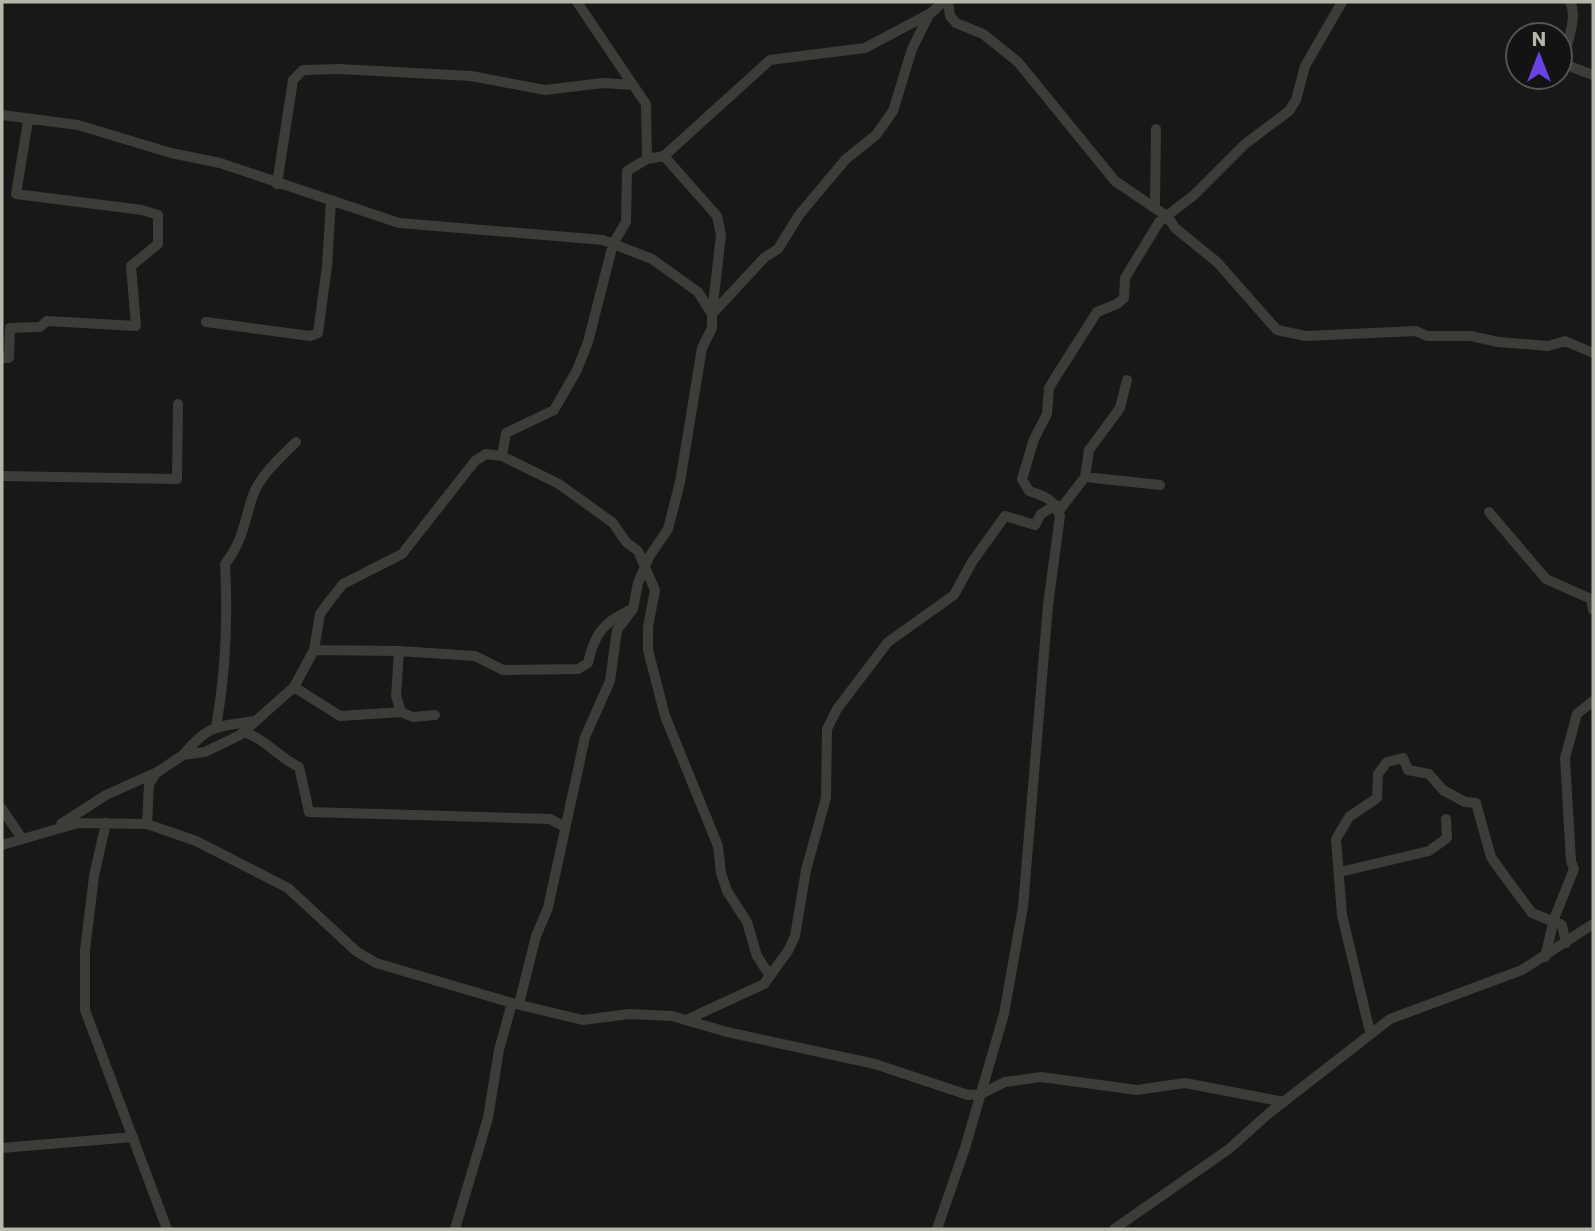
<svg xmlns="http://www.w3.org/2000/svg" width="1595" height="1231" font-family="Poppins,sans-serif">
  <rect width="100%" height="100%" fill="#171817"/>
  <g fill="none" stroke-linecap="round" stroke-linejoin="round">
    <path stroke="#3b3d38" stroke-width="10" d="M948 2 950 16 956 23 983 34 1018 62 1115 181 1168 217 1175 228 1217 262 1277 330 1306 336 1416 331 1427 336H1471L1498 342 1548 346 1565 341 1593 353
      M1570 2C1578 16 1567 43 1564 58L1569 66 1593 75
      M633 85 646 104 647 159 664 156 770 60 865 48 931 13 943 2
      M2 115 78 125 171 153 220 163 399 223 603 240 652 259 698 292 712 314V328L702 348 680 482 668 529 649 557 638 583 633 609 617 630 610 681 585 737 548 908 536 936 519 1004
      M664 156 717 216 721 235 712 313
      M277 184 293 80 303 70 339 69 471 76 545 90 603 83 633 85 577 2
      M1155 207 1156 129
      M712 314 765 257 778 249 799 215 846 159 876 135 893 111 912 49 930 13
      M206 322 310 336 318 333 327 266 331 201
      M2 358H9L10 328 40 327 47 321 136 326 131 266 158 244V215L142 210 16 194 28 121
      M502 456 506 433 554 410 577 370 588 342 613 244 626 222 627 171 647 159
      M2 476 177 479 178 404
      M1085 477 1160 485
      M1058 512 1085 477 1089 450 1120 408 1127 380
      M1489 512 1546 579 1591 599 1593 610
      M314 650 399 651 396 696 401 712 413 717 435 715
      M399 651 475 656 503 670 578 669 588 663C594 635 603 622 630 610
      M294 687 340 716 401 712
      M216 727C226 672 228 619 225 564 242 543 244 523 252 498 259 476 280 458 296 442
      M243 732C265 738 279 758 299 767L309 812 550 819 565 827
      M183 755C209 724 216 727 255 721
      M2 809 21 837
      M106 823 94 876 85 950V1010L167 1229
      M61 824 106 795 155 773
      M147 824 149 784 156 773 183 755 205 752 240 735 294 687 314 650 320 614 331 599 343 584 402 554 475 461 486 454 502 456 559 484 613 523 626 542 638 551 655 590 648 627V650L665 716 718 846 721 873 727 891 747 922 757 956 770 976
      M2 845 78 823 147 824 196 841 288 888 356 951 376 963 512 1003 583 1020 629 1014 672 1016 727 1032 875 1064 968 1095 981 1094 1005 1082 1041 1077 1137 1090 1185 1083 1284 1102
      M1340 872 1429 851 1447 838 1446 819
      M1545 957 1554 919 1574 869 1571 861 1565 758 1577 714 1593 701
      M686 1020 764 984 788 951 795 936 806 870 826 798 827 729 837 709 888 642 954 595 972 562 1005 516 1035 525 1041 514 1056 505
      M1370 1032 1342 915 1336 839 1349 817 1377 798 1378 774 1387 762 1403 758 1408 770 1429 774 1443 790 1465 802 1476 803 1491 857 1503 874 1532 913 1562 925 1566 943
      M2 1148 133 1137
      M455 1229 488 1118 499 1050 512 1003
      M937 1229 965 1148 1004 1014 1023 907 1048 605 1060 516C1054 499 1045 496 1029 491L1022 479 1034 439 1047 414 1049 388 1055 378 1097 312 1117 304 1124 298 1125 278 1159 222 1194 195 1245 144 1289 111 1296 100 1305 66 1342 2
      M1114 1229 1229 1149 1268 1114 1390 1019 1522 970 1593 924"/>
  </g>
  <rect width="1595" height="1231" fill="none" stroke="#b4b7aa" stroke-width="7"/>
  <g transform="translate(1539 56)"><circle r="33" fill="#121312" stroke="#53554f" stroke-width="2"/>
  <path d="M0-5L12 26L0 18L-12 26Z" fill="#6842e4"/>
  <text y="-10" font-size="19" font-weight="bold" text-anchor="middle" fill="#b4b7aa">N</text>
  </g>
</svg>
